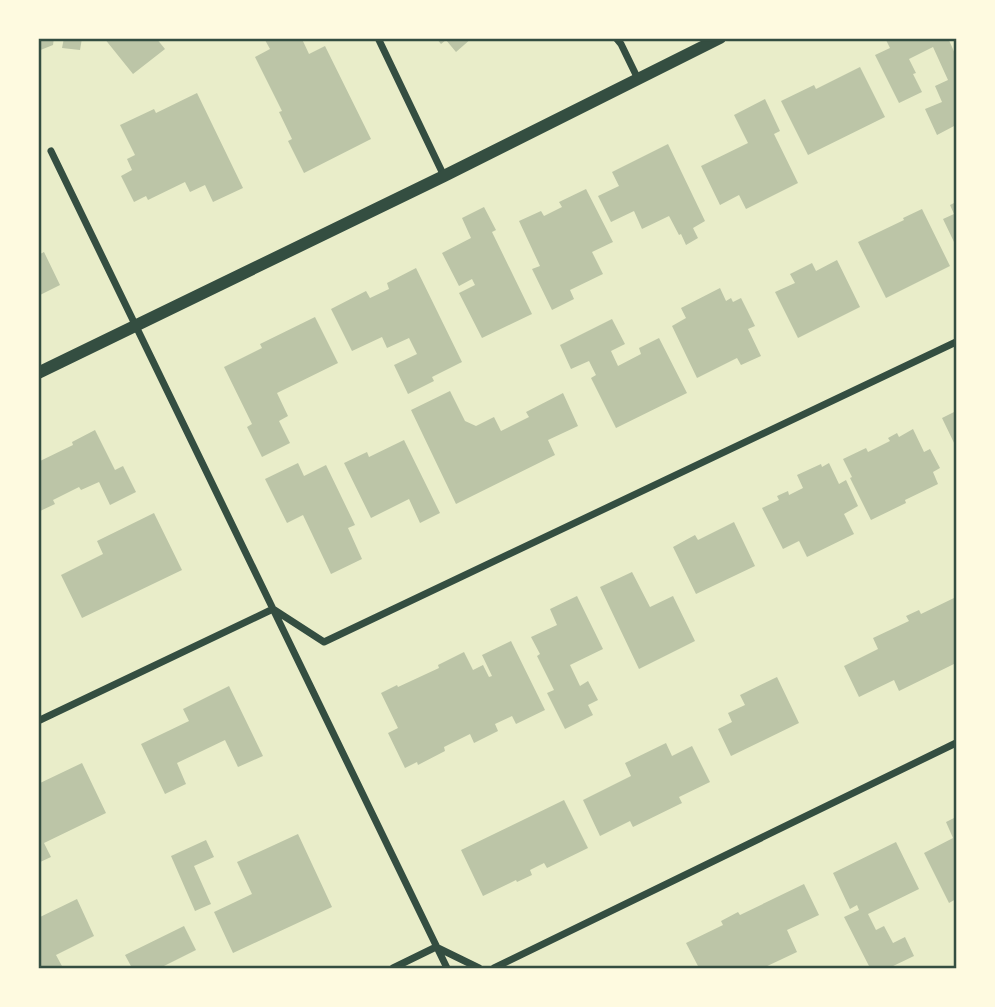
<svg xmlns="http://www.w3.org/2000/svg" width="995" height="1007" font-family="'Fira Sans Condensed',sans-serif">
  <rect width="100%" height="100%" fill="#e9edc9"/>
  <path fill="#bcc5a7" d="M38 38H54L53 45 38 51Z
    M64 38H82L80 50 62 48Z
    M104 38H156L165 49 133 74Z
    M268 38H296L297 41 302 39 309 54 325 46 371 139 304 173 288 141 292 139 279 112 282 111 255 57 270 49 265 40Z
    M436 38H472L456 52 446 40 441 44Z
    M888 38H948L956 56V125L937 135 925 109 942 102 935 86 948 80 933 47 909 59 916 73 913 74 922 92 899 103 875 55 890 48 886 40Z
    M860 67 885 117 808 155 781 101 814 85 816 89Z
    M197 93 243 188 213 202 205 185 190 192 185 182 148 200 146 196 134 202 121 176 132 170 127 159 135 155 120 125 154 109 156 113Z
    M765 99 780 131 774 134 798 183 746 209 739 195 720 205 701 166 748 143 734 115Z
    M668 144 705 221 693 228 698 238 686 245 681 234 679 235 669 216 642 229 634 211 611 222 598 196 619 186 612 172Z
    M586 189 613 242 592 252 603 274 570 290 574 299 552 310 532 269 540 266 519 221 541 211 544 216 562 207 559 202Z
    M956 202V241L954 242 943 219 954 214 950 205Z
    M484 207 496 230 492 232 532 314 482 338 459 293 475 285 472 279 459 286 442 253 471 238 462 218Z
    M922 209 950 266 886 298 858 242 904 220 903 218Z
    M44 252 60 285 38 296V255Z
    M837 260 860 307 798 338 775 292 795 283 790 274 812 263 816 271Z
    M416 268 462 362 432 377 434 381 408 394 394 365 417 354 409 338 387 348 382 337 352 351 331 309 366 291 370 298 389 289 387 283Z
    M720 288 726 301 731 298 733 302 741 298 755 326 748 329 761 356 741 365 737 358 697 378 672 326 686 318 681 308Z
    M315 317 338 363 277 393 288 416 279 421 290 443 262 457 247 427 252 424 224 367 262 348 260 344Z
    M612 319 625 344 611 351 618 366 641 354 639 348 659 338 687 393 616 428 591 378 596 375 589 361 571 369 560 345Z
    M450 391 465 421 476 426 494 417 501 431 529 417 526 412 563 393 578 426 548 440 555 455 456 504 411 410Z
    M956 411V447L942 418Z
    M913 429 924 452 930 449 940 468 933 472 938 484 905 500 906 503 871 520 850 478 852 477 843 459 866 448 868 452 890 441 888 438 897 433 899 437Z
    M95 430 115 470 123 466 136 492 110 505 99 482 81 490 79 487 53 500 55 504 38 512V462L73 445 72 442Z
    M404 440 440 513 420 523 409 499 371 518 344 463 367 452 369 457Z
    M298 463 304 476 326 465 355 525 348 528 362 559 331 574 303 515 287 523 265 479Z
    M829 463 839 484 846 480 858 506 844 514 854 534 807 557 799 541 783 549 762 508 779 500 777 496 788 491 789 495 803 488 797 475 821 464 822 467Z
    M154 513 182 570 82 618 61 575 103 554 97 541Z
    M734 522 755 566 696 594 673 547 695 535 698 540Z
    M632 572 650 607 673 596 695 641 639 669 600 587Z
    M577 596 603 649 570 665 580 686 588 681 598 700 588 705 593 715 565 729 547 693 554 690 537 656 540 654 531 637 557 625 550 609Z
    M954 598 956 603V663L899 691 894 680 859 697 844 666 878 649 873 638 909 621 906 616 919 610 921 614Z
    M511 641 545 710 516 724 512 716 495 724 498 731 474 743 470 734 444 747 445 751 418 765 417 762 405 768 388 733 398 728 381 693 397 685 398 687 439 668 438 665 464 652 473 670 483 665 489 677 492 676 482 655Z
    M777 677 799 723 731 756 718 729 732 722 728 713 745 705 740 695Z
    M229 686 263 756 238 767 225 740 177 763 186 784 165 794 141 744 189 721 183 709Z
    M666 743 672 756 692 746 710 782 679 797 682 803 633 827 630 821 600 836 583 800 631 776 625 763Z
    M82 763 106 813 44 843 51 857 38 863V784Z
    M564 800 588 848 547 868 544 863 530 870 532 875 517 882 516 880 483 896 461 850Z
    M956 817V899L949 903 924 853 953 838 946 822Z
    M298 834 332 907 233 953 214 912 252 894 237 862Z
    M206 840 214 857 194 866 211 904 195 911 171 856Z
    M896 842 919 889 868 914 876 930 884 926 893 943 905 937 914 956 889 968H870L844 917 859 910 857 905 850 909 833 873Z
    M804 884 819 915 787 930 797 952 763 968H699L686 943 723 925 721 921 738 912 740 915Z
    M77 899 94 936 56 955 63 968H38V918Z
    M184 926 196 950 160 968H132L125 955Z"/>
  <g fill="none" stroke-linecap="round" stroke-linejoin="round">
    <path stroke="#344e41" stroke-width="7" d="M378 38 444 176
      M616 38 621 44 638 79
      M51 151 447 968
      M38 721 273 609 324 642 956 342
      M393 968 436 947 479 968
      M494 968 956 743"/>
    <path stroke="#344e41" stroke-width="12" d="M38 373 444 176 720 38"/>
  </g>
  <rect width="995" height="1007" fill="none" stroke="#fefae0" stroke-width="80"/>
  <rect x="40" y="40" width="915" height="927" fill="none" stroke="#344e41" stroke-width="2.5"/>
</svg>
